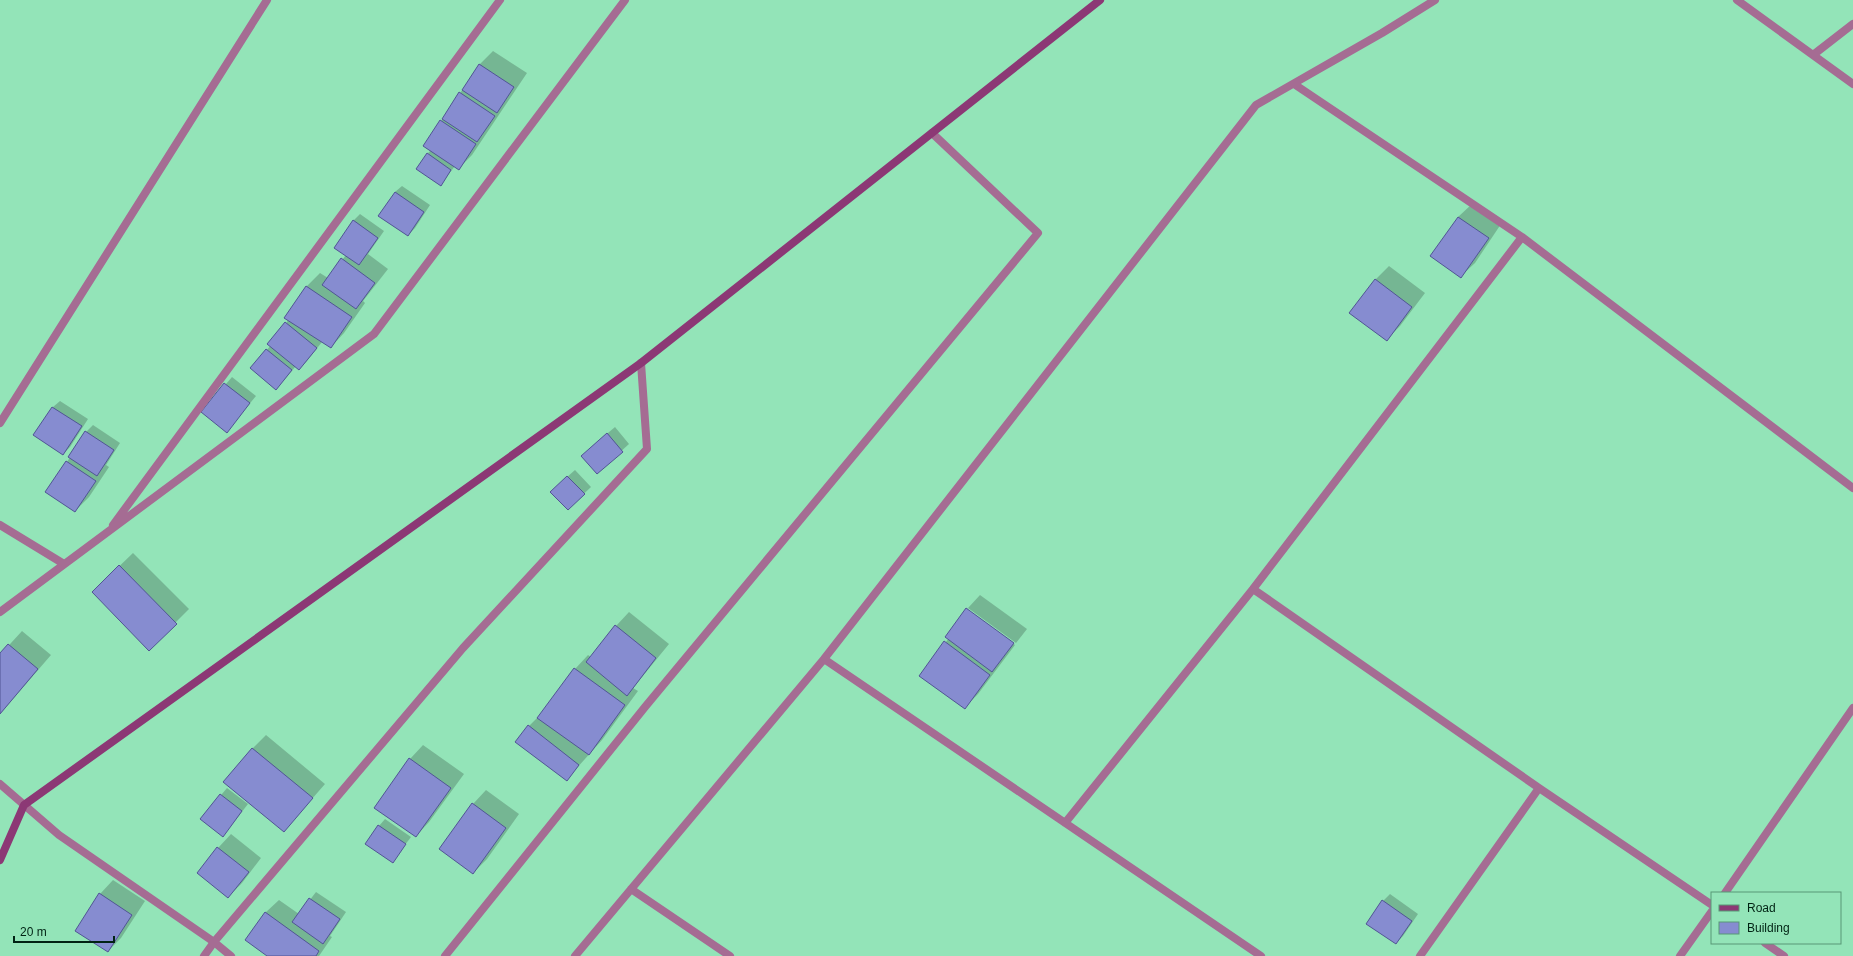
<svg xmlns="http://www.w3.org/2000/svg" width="1853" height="956" font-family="Arial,sans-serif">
  <rect width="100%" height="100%" fill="#93e4b8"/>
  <path fill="#0003" d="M493 51 527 73 472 155 459 168 455 166 441 184 428 153 431 150 441 121 480 64Z
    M402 186 430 205 415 228 408 235 395 192Z
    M1472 204 1501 224 1475 263 1461 276 1458 217Z
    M360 214 384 231 368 254 388 269 363 301 365 303 344 333 331 347 322 342 306 362 299 369 296 366 276 389 252 368 271 345 289 319 306 287 320 273 328 278 346 255 353 221Z
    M1389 266 1425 293 1400 326 1387 339 1375 280Z
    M232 377 256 396 227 431 202 412Z
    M60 401 88 419 70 447 63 454 34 435 53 407Z
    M93 425 120 443 106 465 109 467 89 497 75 511 67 462 86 432Z
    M615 427 629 444 597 473 589 449Z
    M575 470 591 487 568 509 558 485Z
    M133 553 189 609 149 649 106 579Z
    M980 595 1027 629 1016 643 968 608Z
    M968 608V610L1015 645 978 694 964 708 920 676 949 638 946 636Z
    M629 612 669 644 633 688 638 691 602 740 567 779 529 726 542 713 575 669 588 655 591 657 616 626Z
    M22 631 51 655 0 714V655Z
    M266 735 325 784 284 831 252 749Z
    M423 745 464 774 429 822 416 836 410 759Z
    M227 788 248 804 223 836 201 819Z
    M486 790 519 814 487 859 473 873V804Z
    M385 819 411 837 392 862 379 826Z
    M231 834 261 858 242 883 228 897 218 848Z
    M113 880 145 901 121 938 108 951 100 894Z
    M316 892 346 912 330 936 332 937 319 956H269L265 913 279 900 299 914Z
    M1390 894 1418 914 1403 936 1396 943 1383 901Z"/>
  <path fill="#868cd0" stroke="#515594" d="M479 64 514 87 497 113 462 90Z
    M459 92 495 116 477 142 442 119Z
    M440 120 476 144 459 170 423 146Z
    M427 153 451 170 441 186 416 169Z
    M395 192 424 212 408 236 378 216Z
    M1458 217 1489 238 1461 278 1430 256Z
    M353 220 378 238 359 265 334 248Z
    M341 258 375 283 356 309 322 285Z
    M1375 279 1412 307 1387 341 1349 313Z
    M306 286 352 317 331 348 284 318Z
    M285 322 317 348 299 370 267 344Z
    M266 349 292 370 276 390 250 368Z
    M224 383 250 403 227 433 201 412Z
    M52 407 82 426 63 455 33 435Z
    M85 431 114 450 97 476 68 457Z
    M607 433 623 452 597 474 581 456Z
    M66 461 96 481 75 512 45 492Z
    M567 476 585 494 568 510 550 492Z
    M119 565 177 624 149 651 92 592Z
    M966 608 1014 643 992 672 945 637Z
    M615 625 656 658 627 696 586 662Z
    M944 641 990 675 965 709 919 676Z
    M8 644 38 669 0 714V653Z
    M574 668 625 705 589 755 537 718Z
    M528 725 579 765 567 781 515 742Z
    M252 748 313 798 284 832 223 782Z
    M409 758 451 788 416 837 374 808Z
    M220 794 242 811 223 837 200 819Z
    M472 803 506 828 473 874 439 849Z
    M378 825 406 844 393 863 365 844Z
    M217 847 249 872 228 898 197 873Z
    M99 893 132 915 108 952 75 931Z
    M309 898 340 919 323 944 292 922Z
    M1382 900 1412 921 1396 944 1366 924Z
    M265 912 319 951 316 956H267L245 940Z"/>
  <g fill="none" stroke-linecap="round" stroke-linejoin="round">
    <path stroke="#a56c93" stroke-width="8" d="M1737 0 1853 84
      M1813 55 1853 24
      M1294 84 1522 237 1853 488
      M0 423 267 0
      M0 525 64 564
      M113 525 500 0
      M1253 589 1539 788 1712 905
      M0 612 374 334 625 0
      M824 659 1261 956
      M0 784 59 835 214 942 231 956
      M1065 823 1253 589 1522 237
      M631 889 730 956
      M1725 893 1853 708
      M1765 943 1784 956
      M204 956 214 942 463 648 647 449 641 363
      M445 956 645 707 1038 233 932 133
      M575 956 824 659 1256 105 1382 33 1435 0
      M1420 956 1539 788
      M1680 956 1712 911"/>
    <path stroke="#8c3875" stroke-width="8" d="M0 860 24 805 641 363 1100 0"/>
  </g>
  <rect x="1711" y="892" width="130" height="52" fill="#93e4b8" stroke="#599776"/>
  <rect x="1719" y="905" width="20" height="6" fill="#8c3875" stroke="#599776"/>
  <text x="1747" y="912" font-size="12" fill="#012314">Road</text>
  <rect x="1719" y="922" width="20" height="12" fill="#868cd0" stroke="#599776"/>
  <text x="1747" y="932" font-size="12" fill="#012314">Building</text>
  <path d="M14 936v6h100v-6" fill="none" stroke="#012314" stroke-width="2"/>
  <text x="20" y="936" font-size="12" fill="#012314" stroke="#93e4b8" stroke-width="3" paint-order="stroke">20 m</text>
</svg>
